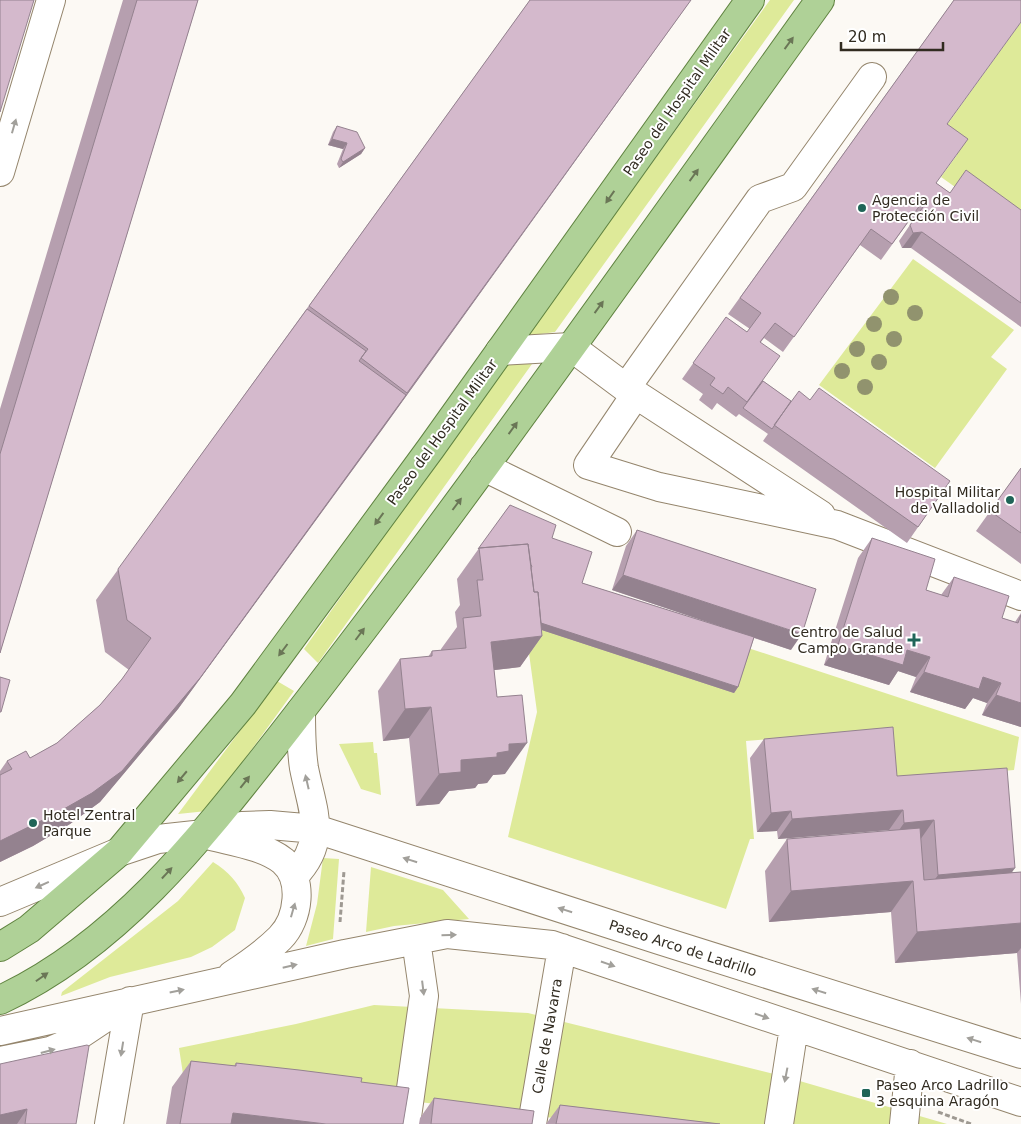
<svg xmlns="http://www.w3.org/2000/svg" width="1021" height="1124" font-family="'DejaVu Sans',sans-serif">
  <rect width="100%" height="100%" fill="#fcf9f4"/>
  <path fill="#deea99" d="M770 0H794L555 332 527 336Z
    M1021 22V234L941 177 957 155 936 140Z
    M913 259 1014 330 991 357 1007 369 935 468 819 385Z
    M537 357 318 663 304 649 509 360Z
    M525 624 748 648 1019 737 1014 770 892 780 888 729 746 741 754 839H750L726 909 508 837 537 712Z
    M277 681 294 691 207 811 178 814Z
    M373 742 374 753H377L381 795 361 789 339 744Z
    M323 858 339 859 333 939 306 946 317 904Z
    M213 862C228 871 238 882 245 898L235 930 212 947 191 957 110 977 61 996 62 992 178 901Z
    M371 867 443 890 469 919 394 926 366 932Z
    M374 1005 528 1013 786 1077 947 1124H604L183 1074 179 1048 296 1024Z"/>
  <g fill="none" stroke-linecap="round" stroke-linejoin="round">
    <defs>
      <path id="minor" d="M0 172 51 0
        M500 351 571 347 626 388 821 515
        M626 388 760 199 793 187 872 77
        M636 394 588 465 659 487 837 525 1021 596
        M484 467 617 532
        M211 836C234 842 264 846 283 861 304 879 299 919 280 938 266 952 249 964 232 975
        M294 876C329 840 312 810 304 768 301 749 301 730 301 711
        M0 902 119 852 158 839 204 834 242 826 270 825 316 829 659 940 1021 1054
        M0 1031 345 954 447 934 552 945 1021 1102
        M0 1061 50 1051 64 1045 118 1009
        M109 1124 130 1001
        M406 1124 424 996 416 940
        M532 1124 562 948
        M779 1124 794 1027
        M904 1124 910 1064"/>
      <path id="major" d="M0 947 29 929 119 852 243 704 431 448 750 0
        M0 1000C116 946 198 842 275 744 322 684 368 623 414 562 552 377 685 188 820 0"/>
    </defs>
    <use href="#minor" stroke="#94856c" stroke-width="30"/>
    <use href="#major" stroke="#608340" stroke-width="30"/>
    <path stroke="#9e9992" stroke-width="3" stroke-dasharray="5 2.5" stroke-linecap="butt" d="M340 922 344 871
      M938 1112 971 1124"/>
    <use href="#minor" stroke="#fff" stroke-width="28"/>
    <use href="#major" stroke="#afd197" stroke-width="28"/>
  </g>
  <g fill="#91936e">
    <circle cx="891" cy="297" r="8"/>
    <circle cx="915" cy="313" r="8"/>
    <circle cx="874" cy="324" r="8"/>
    <circle cx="894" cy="339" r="8"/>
    <circle cx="857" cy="349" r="8"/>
    <circle cx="879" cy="362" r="8"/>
    <circle cx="842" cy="371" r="8"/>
    <circle cx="865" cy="387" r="8"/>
  </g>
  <path fill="#b69faf" d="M123 0H198L0 653V409Z
    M530 0H691L384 427 178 709 100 802 70 824 33 846 0 862V771L7 761 30 758 57 743 100 705 122 679 129 670 105 652 96 600Z
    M954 0 948 124 936 183 950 193 1021 210V327L911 248H902L899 241 914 219 912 217 881 260 860 245 783 352 764 338 761 342 763 381 791 401 810 400 950 481 907 543 763 441 770 431 768 434 739 414 736 417 717 403 712 410 699 400 703 394 682 379 726 317 747 332 750 329 728 314Z
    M337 126 365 148 361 154 339 168 337 164 343 149 328 145 333 132Z
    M1021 468V564L976 531Z
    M510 505 552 538 582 583 743 634 612 590 626 546 637 530 791 650 754 638 738 687 734 693 542 630V636L520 667 494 670 505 774 493 775 487 783 478 784 475 788 449 791 439 804 416 806 409 738 383 741 378 691 400 659 428 657 432 651 441 650V649L457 627 455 612 460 605 457 579Z
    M872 538 926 590 941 595 954 577 1002 618 1015 622 1021 613V727L982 715 987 703 973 698 965 709 910 692 916 677 898 671 889 685 824 665 858 558Z
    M764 739 897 776 1012 872H1021V1004L1017 953 895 963 891 912 769 922 765 871 787 839 889 831V830L778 839 777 831 757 832 750 758Z
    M191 1061 234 1066 236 1063 361 1082 403 1124H166L172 1087Z
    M0 1064 76 1124H0Z
    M434 1098 532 1124H419L420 1118Z
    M560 1105 720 1124H546Z"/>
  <path fill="#94828f" d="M691 0 384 427 178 709 100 802 70 824 33 846 0 862V841L406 395Z
    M332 139 347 143 343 149 328 145Z
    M365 148 361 154 339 168 343 162Z
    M922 232 911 248H902L913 233Z
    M623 575 802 634 791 650 612 590Z
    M515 614 738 687 734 693 511 620Z
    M542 636 520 667 469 673 491 642Z
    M838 645 907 650 930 657 916 677 898 671 889 685 824 665Z
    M924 672 983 677 1001 683 987 703 973 698 965 709 910 692Z
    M996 695 1021 703V727L982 715Z
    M431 707 409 738 383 741 405 709Z
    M527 743 505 774 493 775 487 783 478 784 475 788 449 791 439 804 416 806 439 774 461 760 497 753 509 744Z
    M903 810 889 830 778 839 792 819Z
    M791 811 777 831 757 832 771 813Z
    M934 820 920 840 890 843 904 823Z
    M1015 868 1001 888 924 895 938 875Z
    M913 881 891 912 769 922 791 891Z
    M1021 923V948L1017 953 895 963 917 932Z
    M27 1109 17 1124H0V1115Z
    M233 1113 326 1124H225Z"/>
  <path fill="#d4b9cc" stroke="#94828f" d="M0 0H34L0 112Z
    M137 0H198L0 653V454Z
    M530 0H691L407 393 361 358 368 349 309 306Z
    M954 0H1021V22L947 124 968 139 936 183 950 193 966 170 1021 210V303L922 232 913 233 910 225 926 203 923 201 892 244 871 229 794 337 775 323 760 342 780 356 747 402 728 387 723 394 710 385 715 378 693 363 726 317 747 332 761 313 740 298Z
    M337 126 357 132 365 148 343 162 341 159 347 143 332 139Z
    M307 309 366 351 359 361 406 395 200 678 122 771 92 793 55 814 0 841V775L12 769 7 761 26 751 30 758 57 743 100 705 122 679 151 638 127 620 118 569Z
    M763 381 791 401 772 429 743 408Z
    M819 388 950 481 918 527 774 425 799 391 810 400Z
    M1021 468V533L990 511Z
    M510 505 556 525 552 538 592 552 582 583 754 637 738 687 541 623 538 592H534L531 568 532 566 531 565 528 544 479 548 478 549Z
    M637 530 816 589 802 634 623 575Z
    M872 538 935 559 926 590 948 597 954 577 1009 596 1002 618 1018 623 1021 615V703L996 695 1001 683 983 677 979 689 924 672 930 657 907 650 903 665 838 645Z
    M528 544 534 592H538L542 636 491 642 497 697 522 695 527 743 509 744V751L497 753V757L461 760V772L439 774 431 707 405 709 400 659 432 656V651L466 648 463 618 481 616 477 580H483L479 548Z
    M0 677 10 680 1 712H0Z
    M893 727 897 776 1007 768 1015 868 938 875 934 820 904 823 903 810 792 819 791 811 771 813 764 739Z
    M920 828 924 880 1021 872V923L917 932 913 881 791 891 787 839Z
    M87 1045 89 1046 76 1124H25L27 1109 0 1115V1064Z
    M191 1061 236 1066V1063L299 1070 362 1078 361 1082 409 1088 403 1124H326L233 1113 231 1124H180Z
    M434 1098 534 1111 532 1124H431Z
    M560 1105 720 1124H556Z"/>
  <defs><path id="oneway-solid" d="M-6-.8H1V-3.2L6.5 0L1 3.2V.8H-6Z" transform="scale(1.25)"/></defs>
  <g fill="#6a7656">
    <use href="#oneway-solid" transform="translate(789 43) rotate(-54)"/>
    <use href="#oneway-solid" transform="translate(694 175) rotate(-54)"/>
    <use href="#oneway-solid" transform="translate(610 197) rotate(125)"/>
    <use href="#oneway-solid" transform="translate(599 307) rotate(-54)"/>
    <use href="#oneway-solid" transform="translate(513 428) rotate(-54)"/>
    <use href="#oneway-solid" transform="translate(457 504) rotate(-53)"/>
    <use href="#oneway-solid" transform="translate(379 519) rotate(126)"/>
    <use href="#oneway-solid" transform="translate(360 634) rotate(-53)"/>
    <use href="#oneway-solid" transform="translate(283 650) rotate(127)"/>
    <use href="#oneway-solid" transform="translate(182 777) rotate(130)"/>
    <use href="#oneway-solid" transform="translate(245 782) rotate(-52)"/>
    <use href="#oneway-solid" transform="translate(167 873) rotate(-47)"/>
    <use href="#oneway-solid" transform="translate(42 977) rotate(-35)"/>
  </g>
  <g fill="#a2a09b">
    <use href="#oneway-solid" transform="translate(14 126) rotate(-74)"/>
    <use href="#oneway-solid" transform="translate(307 782) rotate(-103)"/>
    <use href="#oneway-solid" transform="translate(410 860) rotate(-162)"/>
    <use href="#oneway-solid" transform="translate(42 885) rotate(156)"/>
    <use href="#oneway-solid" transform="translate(293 910) rotate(-74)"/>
    <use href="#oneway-solid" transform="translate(565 910) rotate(-162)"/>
    <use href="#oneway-solid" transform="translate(449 935) rotate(-1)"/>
    <use href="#oneway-solid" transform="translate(608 964) rotate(19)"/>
    <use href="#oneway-solid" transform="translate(290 966) rotate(-13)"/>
    <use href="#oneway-solid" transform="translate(423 988) rotate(83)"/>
    <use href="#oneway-solid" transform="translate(177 991) rotate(-12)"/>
    <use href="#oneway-solid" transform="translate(819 991) rotate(-163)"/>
    <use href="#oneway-solid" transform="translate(762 1016) rotate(19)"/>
    <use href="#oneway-solid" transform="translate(974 1040) rotate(-163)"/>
    <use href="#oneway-solid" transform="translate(122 1049) rotate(99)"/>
    <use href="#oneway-solid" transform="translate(48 1051) rotate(-15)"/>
    <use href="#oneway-solid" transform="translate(786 1075) rotate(101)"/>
  </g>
  <g fill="#1f6558" stroke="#fff" stroke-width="2">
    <circle cx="862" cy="208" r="5"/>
    <circle cx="1010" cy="500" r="5"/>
    <path d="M911.5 632.5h5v5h5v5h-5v5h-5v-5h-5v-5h5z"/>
    <circle cx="33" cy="823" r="5"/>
    <rect x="861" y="1088" width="10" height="10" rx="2.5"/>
  </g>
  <g text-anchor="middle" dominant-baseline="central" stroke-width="4" stroke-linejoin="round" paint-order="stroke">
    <g font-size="14" fill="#312b20" stroke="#fff">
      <text transform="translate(677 102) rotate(-55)">Paseo del Hospital Militar</text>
      <text transform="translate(442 432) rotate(-54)">Paseo del Hospital Militar</text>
      <text transform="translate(683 948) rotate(18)">Paseo Arco de Ladrillo</text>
      <text transform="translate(547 1036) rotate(-80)">Calle de Navarra</text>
    </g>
    <g font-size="14" fill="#312b20" stroke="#fff" text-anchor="start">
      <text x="872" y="200">Agencia de<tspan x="872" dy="16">Protección Civil</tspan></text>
      <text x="1000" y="492" text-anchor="end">Hospital Militar<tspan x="1000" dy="16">de Valladolid</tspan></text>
      <text x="903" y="632" text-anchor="end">Centro de Salud<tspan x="903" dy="16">Campo Grande</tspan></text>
      <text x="43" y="815">Hotel Zentral<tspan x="43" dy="16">Parque</tspan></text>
      <text x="876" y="1085">Paseo Arco Ladrillo<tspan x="876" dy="16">3 esquina Aragón</tspan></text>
    </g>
  </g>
  <path d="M841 42v8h102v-8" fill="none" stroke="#312b20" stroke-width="2.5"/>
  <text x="848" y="42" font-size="15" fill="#312b20" stroke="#ffffff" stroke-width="4" paint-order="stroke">20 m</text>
</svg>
